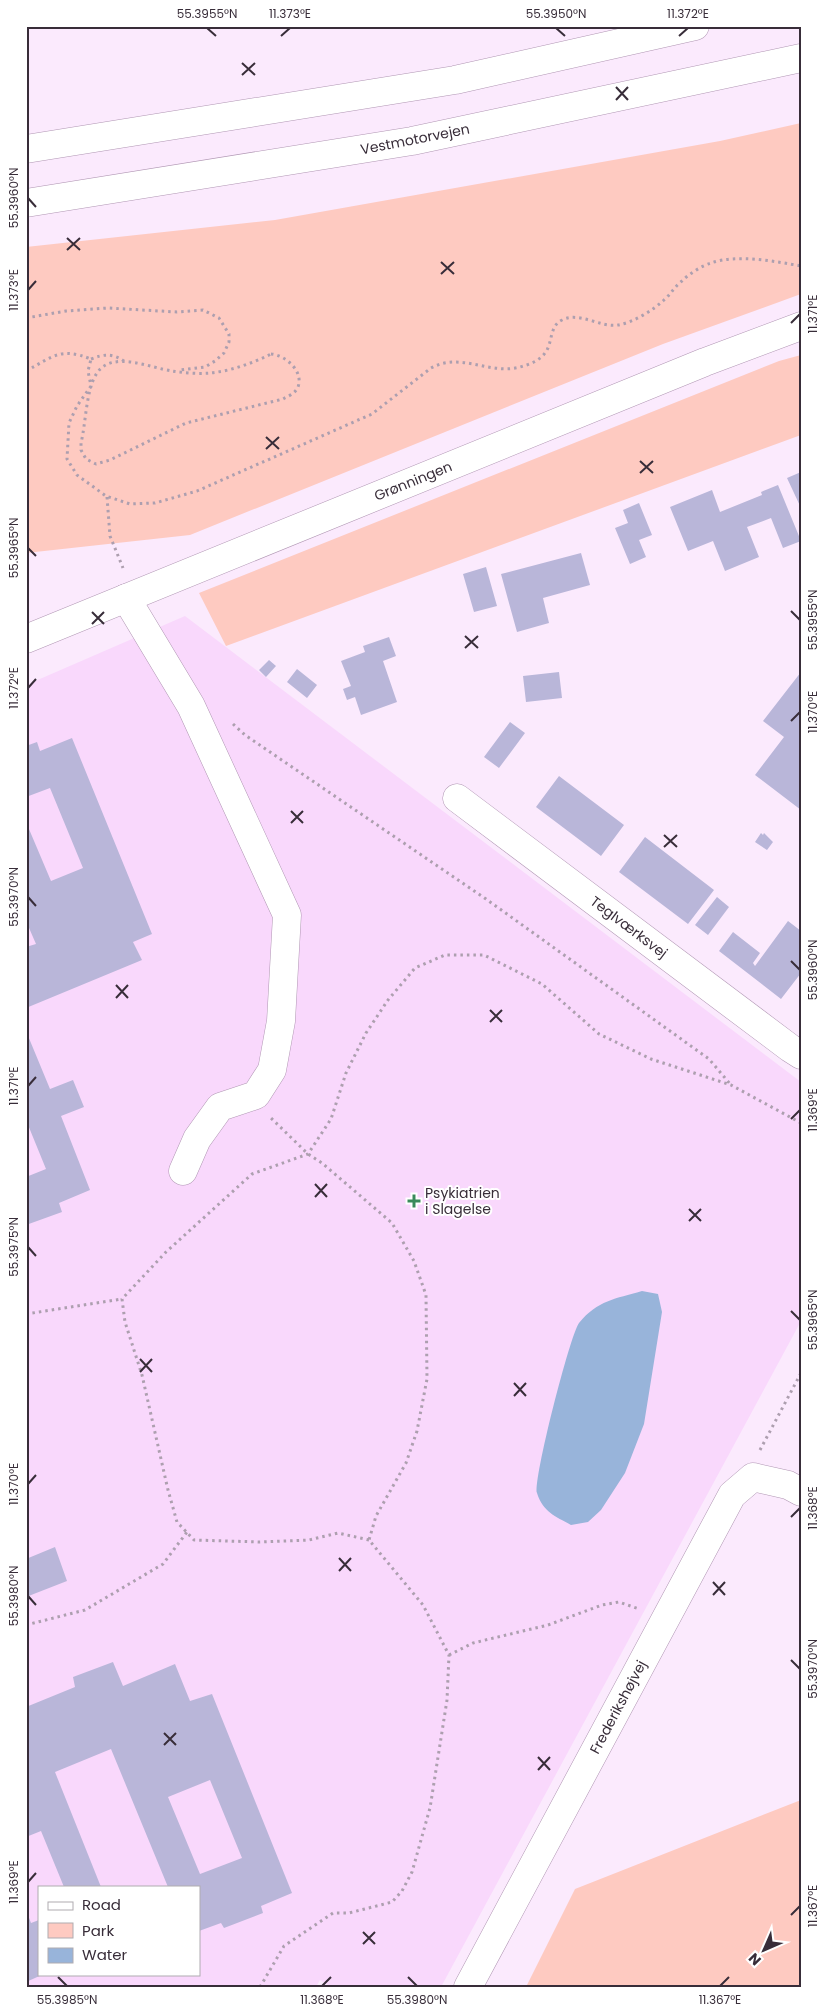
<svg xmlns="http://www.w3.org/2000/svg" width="827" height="2013" font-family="Poppins,sans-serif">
  <rect width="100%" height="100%" fill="#fbeafd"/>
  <path fill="#f9d8fc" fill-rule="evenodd" d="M185 616 801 1082V1321L441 1987H331L320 1980 316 1987H26V685ZM39 1887H199V1974H39Z"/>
  <path fill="#fecac1" d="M801 123V294L663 344 190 535 26 553V247L275 220 720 141Z
    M801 355V435L226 646 199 593 779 361Z
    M801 1800V1987H526L575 1889Z"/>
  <path fill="#98b4da" d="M642 1291 658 1294 662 1312 644 1424 625 1473 601 1510 588 1522 571 1525C555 1516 543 1512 537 1493 533 1480 570 1335 579 1323 598 1300 615 1299 642 1291Z"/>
  <path fill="#b9b6d9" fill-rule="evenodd" d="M801 472V508L787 478Z
    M778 485 801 541 783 548 771 518 747 527 759 557 725 571 713 541 688 551 670 507 712 490 720 512 762 495 761 492Z
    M639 503 652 535 639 540 646 557 630 564 615 528 628 523 623 510Z
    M581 553 590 585 543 598 549 623 517 632 501 574Z
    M486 567 497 606 474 612 463 574Z
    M389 637 396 656 383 661 397 702 361 715 355 697 347 700 343 689 351 686 341 661 365 652 363 646Z
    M269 660 276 666 266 677 259 670Z
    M297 669 317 685 307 698 287 682Z
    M559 672 562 698 526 702 523 676Z
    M801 672V810L755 775 784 737 763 721Z
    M510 722 525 733 499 768 484 757Z
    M72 738 152 934 133 942 142 960 26 1008V947L36 944 26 921V822L51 881 83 868 50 788 26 797V746L37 742 40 751Z
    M559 776 624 825 601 856 536 807Z
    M761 833 763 835 764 833 773 842 767 850 755 842Z
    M645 837 714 890 688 924 619 872Z
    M717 897 729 907 708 935 695 925Z
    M788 921 801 931V973L781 999 719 951 733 932 760 953 753 963 755 966Z
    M26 1031 50 1089 73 1080 84 1107 61 1116 90 1190 59 1203 62 1212 26 1225V1177L46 1169 26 1120Z
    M55 1547 67 1581 26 1597V1559Z
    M113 1662 123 1686 175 1664 190 1701 212 1694 292 1893 261 1906 263 1913 224 1928 221 1923 199 1931V1887H168L111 1749 55 1772 101 1887H64L41 1831 26 1837V1707L75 1687 73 1677ZM210 1780 242 1858 200 1874 168 1797Z
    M26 1910 31 1923 39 1920V1974H44L26 1982Z"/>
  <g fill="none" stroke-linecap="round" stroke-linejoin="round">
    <defs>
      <path id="minor" d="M126 598 191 706 287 915 281 1021 272 1070 256 1095 220 1107 197 1139 183 1171
        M457 798 790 1048 801 1055
        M468 1987 732 1495 753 1477 788 1485 801 1492"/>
      <path id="major" d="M26 639 705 362 801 326"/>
      <path id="highway" d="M26 149 455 80 695 26
        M26 203 412 141 801 58"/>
    </defs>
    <use href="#minor" stroke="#b096b3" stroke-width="29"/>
    <use href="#major" stroke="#b096b3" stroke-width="29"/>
    <use href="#highway" stroke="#b096b3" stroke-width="29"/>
    <path stroke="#ad9faf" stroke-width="3" stroke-dasharray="2.5 4" stroke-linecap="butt" d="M26 318 66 311 108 308 177 312 203 310 219 318 229 334V342L224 353 215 361 205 367 180 370
      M271 354C285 355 304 371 298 387 295 394 288 396 283 399L186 423 110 460 96 464 86 459 81 450V443C86 423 86 389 97 373 112 350 151 368 172 371 184 373 198 374 210 373 231 371 253 363 271 354Z
      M91 359C104 354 112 353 124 361
      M26 371C54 356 60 347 91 359L88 371 91 386 77 406 69 423 67 459 77 475 106 496 130 504 155 503 197 491 372 414 431 368C462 351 491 377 523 366 531 364 540 360 545 353 553 343 549 326 562 320 579 311 601 328 618 325 634 322 652 311 664 300 671 294 675 286 682 281 689 274 701 266 711 263 736 254 774 261 801 266
      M107 497 110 536 123 568
      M233 724 245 735 486 899 709 1059 731 1085
      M26 1314 122 1299
      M760 1450 801 1373
      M369 1540 338 1533 309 1540 260 1542 194 1540 177 1522 168 1490 142 1375 125 1322 122 1299 166 1252 252 1174 308 1154 331 1119 346 1073 366 1033 388 1000 415 968 445 955H484L542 984 599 1034 651 1059 731 1085 801 1123
      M26 1625 85 1610 163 1564 187 1532
      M449 1655 473 1643 548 1625 602 1605 619 1602 639 1609
      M260 1987 284 1946 333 1913H349L392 1902 402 1891 412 1872 430 1808 447 1700 449 1655 423 1605 369 1540 376 1516 406 1463 417 1431 427 1379 426 1295 414 1261 392 1223 322 1163 308 1154 271 1118"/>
    <use href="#minor" stroke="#fff" stroke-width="28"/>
    <use href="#major" stroke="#fff" stroke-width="28"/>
    <use href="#highway" stroke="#fff" stroke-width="28"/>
  </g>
  <path fill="none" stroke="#382d39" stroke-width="2" d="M207 28 216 36M556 28 565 36M281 36 290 28M679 36 688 28M242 63 255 75M242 75 255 63M616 87 628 100M616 100 628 87M28 198 36 207M67 238 80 250M67 250 80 238M441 262 454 274M441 274 454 262M28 290 36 281M791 323 800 314M266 437 279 449M266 449 279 437M640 461 653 473M640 473 653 461M28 548 36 556M791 611 800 620M92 612 104 624M92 624 104 612M465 636 478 648M465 648 478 636M28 688 36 679M791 721 800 712M291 811 303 823M291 823 303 811M664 835 677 847M664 847 677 835M28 897 36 906M791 961 800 970M116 985 128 998M116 998 128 985M490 1010 502 1022M490 1022 502 1010M28 1086 36 1077M791 1119 800 1110M315 1184 327 1197M315 1197 327 1184M689 1209 701 1221M689 1221 701 1209M28 1247 36 1256M791 1311 800 1320M140 1359 152 1372M140 1372 152 1359M514 1383 526 1396M514 1396 526 1383M28 1484 36 1475M791 1517 800 1508M339 1558 351 1571M339 1571 351 1558M713 1582 725 1595M713 1595 725 1582M28 1596 36 1605M791 1660 800 1669M164 1733 176 1745M164 1745 176 1733M538 1757 550 1770M538 1770 550 1757M28 1882 36 1873M791 1915 800 1906M363 1932 375 1944M363 1944 375 1932M58 1977 67 1986M408 1977 417 1986M322 1986 331 1977M720 1986 729 1977"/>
  <path fill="#3a8a5b" stroke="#fff" stroke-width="2" d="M411.5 1193.5h5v5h5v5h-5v5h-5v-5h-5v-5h5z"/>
  <g text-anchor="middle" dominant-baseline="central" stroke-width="4" stroke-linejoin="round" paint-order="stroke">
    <g font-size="14" fill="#382d39" stroke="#fff">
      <text transform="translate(415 139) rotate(-11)">Vestmotorvejen</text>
      <text transform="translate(413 481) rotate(-22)">Grønningen</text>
      <text transform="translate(629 927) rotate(37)">Teglværksvej</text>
      <text transform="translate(618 1707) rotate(-62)">Frederikshøjvej</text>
    </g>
    <g font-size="14" fill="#382d39" stroke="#fff" text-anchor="start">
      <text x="425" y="1193">Psykiatrien<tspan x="425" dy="16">i Slagelse</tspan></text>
    </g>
  </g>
  <rect width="827" height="2013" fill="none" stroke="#ffffff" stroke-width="55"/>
  <rect x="38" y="1886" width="162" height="90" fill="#ffffff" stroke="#afabb0"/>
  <rect x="48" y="1902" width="25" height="8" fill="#ffffff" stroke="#afabb0"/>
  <text x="82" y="1910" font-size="15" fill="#382d39">Road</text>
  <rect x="48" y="1923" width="25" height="15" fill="#fecac1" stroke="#afabb0"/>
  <text x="82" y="1936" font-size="15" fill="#382d39">Park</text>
  <rect x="48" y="1948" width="25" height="15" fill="#98b4da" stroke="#afabb0"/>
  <text x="82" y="1960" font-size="15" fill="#382d39">Water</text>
  <g transform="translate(764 1950) rotate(225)" stroke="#ffffff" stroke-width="4" paint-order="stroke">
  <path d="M0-4L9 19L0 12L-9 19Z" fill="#382d39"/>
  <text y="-8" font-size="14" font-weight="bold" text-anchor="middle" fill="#382d39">N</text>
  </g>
  <rect x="28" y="28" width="772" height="1958" fill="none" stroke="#382d39" stroke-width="2"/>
  <g font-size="12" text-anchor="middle" fill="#382d39">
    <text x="207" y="18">55.3955°N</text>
    <text x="290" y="18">11.373°E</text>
    <text x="556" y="18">55.3950°N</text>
    <text x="688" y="18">11.372°E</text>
    <text transform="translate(14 198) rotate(-90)" y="4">55.3960°N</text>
    <text transform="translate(14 290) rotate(-90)" y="4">11.373°E</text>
    <text transform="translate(813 314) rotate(-90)" y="4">11.371°E</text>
    <text transform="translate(14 548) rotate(-90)" y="4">55.3965°N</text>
    <text transform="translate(813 620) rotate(-90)" y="4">55.3955°N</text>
    <text transform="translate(14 688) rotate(-90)" y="4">11.372°E</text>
    <text transform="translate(813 712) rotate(-90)" y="4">11.370°E</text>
    <text transform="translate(14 897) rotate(-90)" y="4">55.3970°N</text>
    <text transform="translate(813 970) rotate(-90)" y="4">55.3960°N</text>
    <text transform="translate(14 1086) rotate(-90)" y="4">11.371°E</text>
    <text transform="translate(813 1110) rotate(-90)" y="4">11.369°E</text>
    <text transform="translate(14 1247) rotate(-90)" y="4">55.3975°N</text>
    <text transform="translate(813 1320) rotate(-90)" y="4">55.3965°N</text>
    <text transform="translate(14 1484) rotate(-90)" y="4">11.370°E</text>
    <text transform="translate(813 1508) rotate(-90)" y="4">11.368°E</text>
    <text transform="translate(14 1596) rotate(-90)" y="4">55.3980°N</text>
    <text transform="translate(813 1669) rotate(-90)" y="4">55.3970°N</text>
    <text transform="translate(14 1882) rotate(-90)" y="4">11.369°E</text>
    <text transform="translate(813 1906) rotate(-90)" y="4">11.367°E</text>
    <text x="67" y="2004">55.3985°N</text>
    <text x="322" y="2004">11.368°E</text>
    <text x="417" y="2004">55.3980°N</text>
    <text x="720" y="2004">11.367°E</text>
  </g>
</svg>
